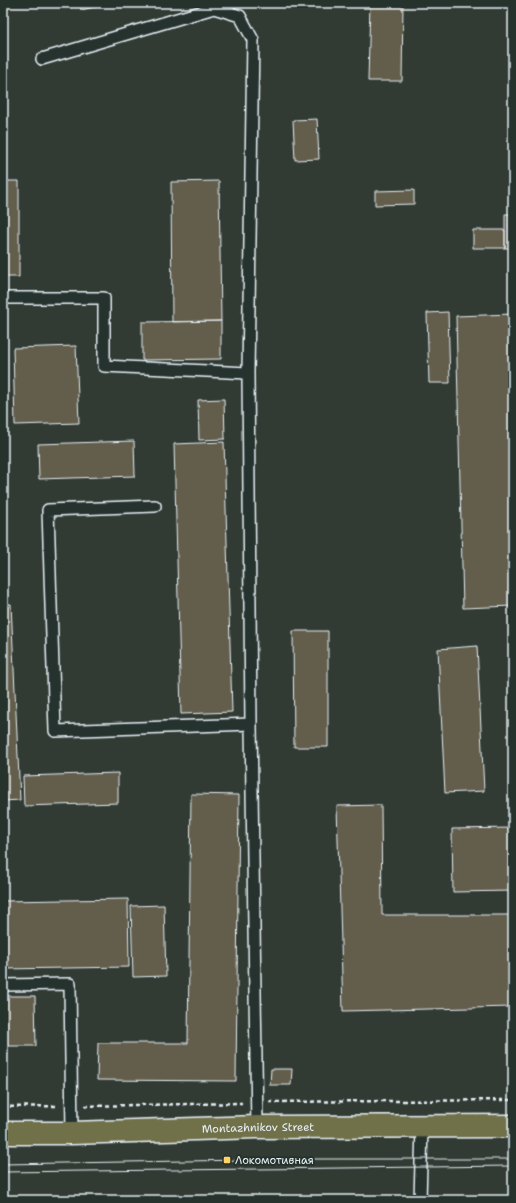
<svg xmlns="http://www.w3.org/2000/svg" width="516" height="1203" font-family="'Shantell Sans',sans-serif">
  <rect width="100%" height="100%" fill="#323b33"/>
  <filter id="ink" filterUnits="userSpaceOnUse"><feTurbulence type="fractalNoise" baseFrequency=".025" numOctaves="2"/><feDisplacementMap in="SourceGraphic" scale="8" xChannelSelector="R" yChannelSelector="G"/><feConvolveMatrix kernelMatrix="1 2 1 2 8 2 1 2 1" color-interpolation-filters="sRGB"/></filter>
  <g filter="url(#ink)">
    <path fill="#635d4c" stroke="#e8f1f8" d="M80 3H114L81 10Z
      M370 3H403L402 81H368Z
      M317 119 319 159 295 160 293 120Z
      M3 181H19V277H3Z
      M219 181 221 321 172 322 171 182Z
      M414 190V204L375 205V191Z
      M505 214H513V248H505Z
      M473 230H505V248H473Z
      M448 312 450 383H429L427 313Z
      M513 314V606L463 608 456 316Z
      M221 321V359L142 360V322Z
      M76 346 79 423 15 425 13 348Z
      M224 399 225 439 199 440 198 400Z
      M134 441 135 476 39 479 38 444Z
      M224 442 232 712 181 714 174 444Z
      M3 604H11L20 800 3 801Z
      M293 631H328V747H294Z
      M477 646 484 791 445 793 438 649Z
      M118 773V803L24 806 23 776Z
      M191 794 239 795 236 1081 97 1080 98 1043H188Z
      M381 805 382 915H513V1007L343 1011 337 806Z
      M513 828V891L453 892 452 829Z
      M128 899 129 967 3 969V901Z
      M164 905 166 976 133 977 131 906Z
      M3 996H35L36 1046H3Z
      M271 1069H292L291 1085H270Z"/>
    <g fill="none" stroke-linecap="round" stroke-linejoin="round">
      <defs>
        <path id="lane" d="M42 59 214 8 240 16 253 40 248 373 251 724 257 1127
          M3 298H104V366L248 373
          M155 506 48 510 55 731 251 724
          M3 985 70 984 72 1133
          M420 1200 422 1126"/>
        <g id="primary">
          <path id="s1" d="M3 1133H72L257 1127 513 1126"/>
        </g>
      </defs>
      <use href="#lane" stroke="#e8f1f8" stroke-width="14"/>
      <use href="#primary" stroke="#e8f1f8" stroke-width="25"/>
      <path stroke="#e8f1f8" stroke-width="2.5" stroke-dasharray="4 3" stroke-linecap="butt" d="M269 1102 513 1100
        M85 1106 242 1103
        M3 1107 58 1106"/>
      <use href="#lane" stroke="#26332d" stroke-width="11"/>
      <use href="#primary" stroke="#70704a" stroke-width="22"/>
      <path stroke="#e8f1f8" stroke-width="1" d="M3 1164 307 1159H513
        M3 1172 513 1166"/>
    </g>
  </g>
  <rect fill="#ffd166" stroke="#26332d" stroke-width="1.5" x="223" y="1156" width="8" height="8" rx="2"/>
  <g text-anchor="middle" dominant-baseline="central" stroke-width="4" stroke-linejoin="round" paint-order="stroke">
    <g font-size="11" fill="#e8f1f8" stroke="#26332d">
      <text stroke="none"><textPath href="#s1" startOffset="255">Montazhnikov Street</textPath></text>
    </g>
    <g font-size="11" fill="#e8f1f8" stroke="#26332d" text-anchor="start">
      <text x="235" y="1160">Локомотивная</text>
    </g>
  </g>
  <rect width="516" height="1203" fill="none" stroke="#26332d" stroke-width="16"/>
  <rect x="8" y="8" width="500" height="1187" fill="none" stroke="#e8f1f8" stroke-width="1.5" filter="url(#ink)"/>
</svg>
